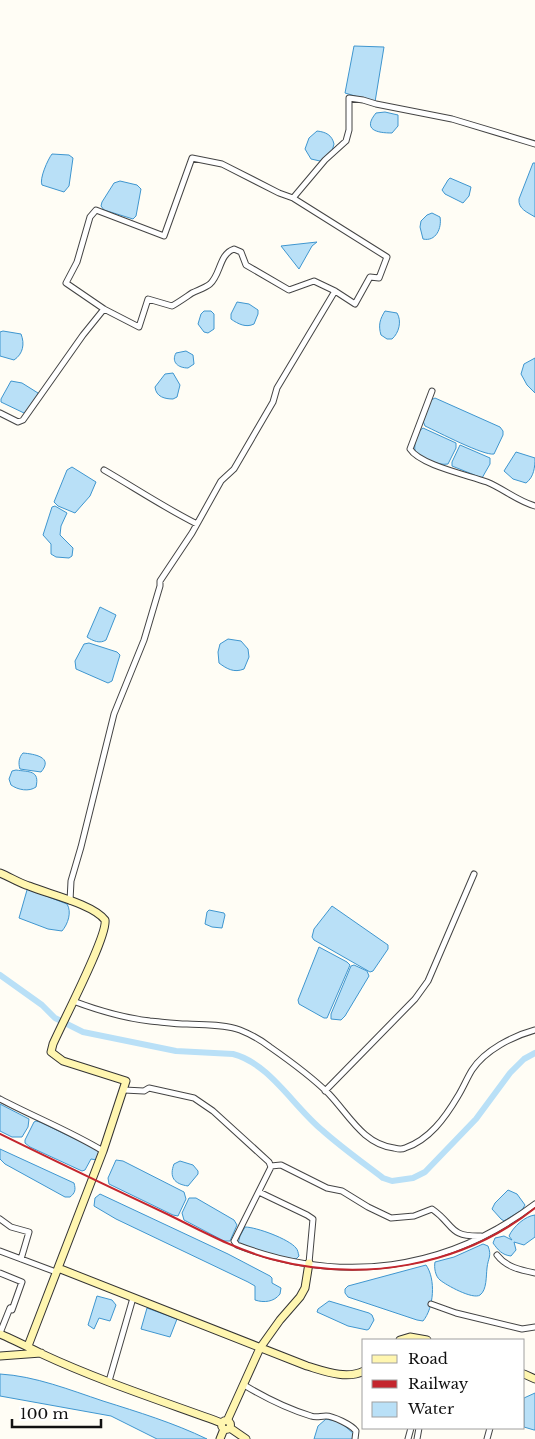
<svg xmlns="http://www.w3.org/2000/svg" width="535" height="1439" font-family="'Libre Baskerville',serif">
  <rect width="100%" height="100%" fill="#fffdf5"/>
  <path fill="#b9e0f7" stroke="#3f96cf" d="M354 46 384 47 375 102 345 93Z
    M385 112 398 115V126L392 133C377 133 362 130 376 113Z
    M317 131C326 132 332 135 334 144L332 151 320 161 311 159 305 149 309 138Z
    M52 154 69 155 73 158 69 186 64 192 42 185C39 179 48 159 52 154Z
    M533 163H535V217C527 212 518 209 519 199Z
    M450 178 471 187 469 196 463 203 445 194 442 190 448 180Z
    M120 181 137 185 141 189 136 216 133 219 104 210 101 206 102 202 114 183Z
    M432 213 440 217C442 228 436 242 423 239L420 227 421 221 427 215Z
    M317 242 312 246 299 269 281 246Z
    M237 302 249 304 258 310V314L254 324C246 328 238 324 231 319V314Z
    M204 311H211L214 314V329L208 333 204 332 198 324 201 314Z
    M385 311 397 313C402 321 399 333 392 339H387L381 335C378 325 380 319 385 311Z
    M3 331 21 334C25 344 23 354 14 360L0 356V332Z
    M186 351 193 355 194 364 188 368C178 368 171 362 176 353Z
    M535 358V393L527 385 521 374 524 364Z
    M173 373 180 385 177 397 173 399C165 399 156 397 155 387L165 374Z
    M11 381 22 383 38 393V397L26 413H24L1 402V399Z
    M435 398 500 427 503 431V435L494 454C484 456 438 432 425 426L423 421 431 400Z
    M423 428 456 443V448L448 464C438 466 422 458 415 451 414 444 416 432 423 428Z
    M460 445 490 458V464L482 478 452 466V462Z
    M516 452 535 458C535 467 534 477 526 483L513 479 504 471Z
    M72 467 96 482 90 496 75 513 58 506 54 502 67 470Z
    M55 506 67 513 61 526 60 535 73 548 72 556 69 558 56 557 51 554V544L43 535 52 507Z
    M100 607 116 615 106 640C100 644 93 641 87 637Z
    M228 639 241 641 248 649 249 657 244 669C234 673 227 669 219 663L218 652 220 644Z
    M89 643 117 652 120 655 112 681 108 683 76 669 75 661 84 644Z
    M23 753C34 754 54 757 41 772L20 769C18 763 19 757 23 753Z
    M16 770C29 772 40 770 36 787 29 792 18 790 11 785L9 779 12 771Z
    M28 889 67 904C72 912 68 924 62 931L48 929 19 918 27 890Z
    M332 906 388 945V949L373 971 370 972 314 940 312 937 314 929Z
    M209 910 224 913 225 915 222 928 212 927 205 924 207 912Z
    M319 947 347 962 350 965 327 1018H324L299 1004 298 1000Z
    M354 965 367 971 369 976 345 1016 341 1020 331 1019V1014L351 966Z
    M0 1104 29 1119 28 1127 22 1137H12L0 1131Z
    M36 1121 40 1122 94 1148 100 1153 97 1160 91 1159 85 1170 82 1171 30 1147 25 1143V1140L34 1122Z
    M0 1149 74 1183C76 1190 75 1193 70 1197H65L5 1164 0 1159Z
    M116 1160 123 1161 184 1192 186 1199 178 1216 173 1215 109 1184 108 1178Z
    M180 1161 193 1165 198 1171V1174L188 1186C174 1184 169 1177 174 1164Z
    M508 1190 517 1194 525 1205 522 1210 504 1221 501 1219 492 1209 495 1203Z
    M100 1194 228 1254 270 1276 272 1278V1283L281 1288 280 1294C274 1302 264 1303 255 1300V1286L248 1282 116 1219 94 1206 95 1198Z
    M189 1198H196L234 1220 237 1225 230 1241H224L184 1220 182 1213Z
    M535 1215V1237L524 1245 514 1242 516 1250 511 1256C502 1255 498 1250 493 1243L495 1238 504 1236 512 1240 509 1236C513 1227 525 1216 535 1215Z
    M245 1227C256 1227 289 1239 296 1248 298 1250 298 1253 299 1256L296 1259H285L238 1244 240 1236Z
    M483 1244 488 1246C492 1256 488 1258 487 1268 486 1276 487 1290 480 1295 473 1300 446 1285 440 1280 435 1276 434 1267 435 1262L454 1257Z
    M426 1265C436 1279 434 1308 423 1321L417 1320 348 1297 345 1293V1289L348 1286Z
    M97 1296 112 1300 116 1305 110 1321 99 1318 94 1329 88 1325Z
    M329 1301 369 1313 372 1315 374 1320 369 1329 367 1330 348 1326 317 1312 318 1309Z
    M147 1308 177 1319 170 1337 141 1329Z
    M0 1374C35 1376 70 1390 103 1401 138 1412 174 1423 207 1439H157L111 1416 0 1396Z
    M535 1393V1430H534L524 1427V1398Z
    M326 1419 340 1422 354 1434 353 1439H314L318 1426Z"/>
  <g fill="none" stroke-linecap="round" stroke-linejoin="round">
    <path stroke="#b9e0f7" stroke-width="6" d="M0 975 42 1005 55 1018 83 1032 176 1051 233 1054C269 1063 294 1107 322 1130 341 1147 362 1162 383 1178L392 1181 413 1178 425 1172 476 1119 510 1073 524 1059 535 1053"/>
    <defs>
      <path id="street" d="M293 198 387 257 379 278 370 277 355 304 335 291 314 281 289 290 246 265 241 252 234 249C219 254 221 274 210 284 205 288 198 290 192 293 186 297 179 302 172 306L148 299 139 327 104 309 66 283 77 262 90 217 96 210 164 236 192 158 222 164 279 193 293 198 325 160 346 141 349 130V98L363 100 376 104 452 119 535 144
        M432 391 410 449C420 465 468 475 487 482 504 489 517 501 535 506
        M0 413 18 422 23 420 83 335 104 309
        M104 470C135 488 165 508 197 524
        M70 901 71 881 81 847 114 714 144 640 160 586V581L192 533 221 481 234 469 273 402 277 388 335 291
        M73 1001C97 1010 124 1018 150 1021 162 1022 175 1024 187 1024 204 1025 224 1024 240 1030 250 1034 261 1040 270 1047 290 1061 311 1076 329 1094 349 1115 363 1144 394 1148 398 1149 401 1150 405 1148 429 1140 445 1118 458 1096 463 1088 467 1078 472 1070 485 1050 513 1036 535 1030
        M124 1090 144 1091 149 1088 194 1098 213 1111 269 1162 271 1167 234 1241 237 1245C341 1285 446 1271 535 1204
        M325 1091 415 999 428 981 474 874
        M0 1099C34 1117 70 1131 103 1151
        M271 1166 281 1165 327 1188 342 1191 368 1207 391 1218 414 1216 432 1209C455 1225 448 1237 481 1236
        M261 1193 307 1215 313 1219 309 1263
        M0 1219 11 1227 29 1232 21 1259
        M0 1251 56 1272
        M497 1255C506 1267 520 1270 535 1273
        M0 1273 22 1282 12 1310 10 1308 0 1333
        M431 1304 456 1313 522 1329 535 1327
        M109 1381 133 1298
        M244 1385C264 1397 288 1409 311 1416 317 1418 320 1416 326 1416 333 1416 352 1425 356 1431L355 1439
        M408 1439 411 1428
        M417 1439 419 1428
        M487 1439 490 1428"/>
      <path id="secondary" d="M0 873C10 877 19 883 29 886 48 894 93 904 105 920 108 936 62 1023 53 1044L51 1052 63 1061 126 1081 103 1151 28 1346
        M58 1268 307 1366C324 1371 346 1380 364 1371
        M0 1334C14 1340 28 1347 42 1354 100 1381 162 1401 222 1423
        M400 1340 410 1337 427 1340
        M0 1356 41 1353
        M524 1374 535 1379
        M221.5 1425a4.5 4.5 0 1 1 9 0a4.5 4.5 0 1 1-9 0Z
        M227 1421 260 1348 280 1320 300 1297 305 1288 309 1263
        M230 1428 246 1439
        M220 1439 224 1429"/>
    </defs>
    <use href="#street" stroke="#444" stroke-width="7"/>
    <use href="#secondary" stroke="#333" stroke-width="9"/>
    <use href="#street" stroke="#fff" stroke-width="5"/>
    <use href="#secondary" stroke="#fff6b0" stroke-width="7"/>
    <path stroke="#c4262e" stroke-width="2" d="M0 1134C55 1161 111 1188 167 1214 200 1230 234 1249 271 1259 361 1283 461 1267 535 1208"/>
  </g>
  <rect x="362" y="1339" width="162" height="90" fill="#ffffff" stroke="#a0a0a0"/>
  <rect x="372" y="1355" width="25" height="8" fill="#fff6b0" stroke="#a0a0a0"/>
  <text x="408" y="1364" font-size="15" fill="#111111">Road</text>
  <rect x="372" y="1380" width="25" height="8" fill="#c4262e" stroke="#a0a0a0"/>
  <text x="408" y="1389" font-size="15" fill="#111111">Railway</text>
  <rect x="372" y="1402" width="25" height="15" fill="#b9e0f7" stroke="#a0a0a0"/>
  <text x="408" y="1414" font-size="15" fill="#111111">Water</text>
  <path d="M12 1419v8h89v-8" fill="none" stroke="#111111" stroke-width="2.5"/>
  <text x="20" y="1419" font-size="15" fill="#111111" stroke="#ffffff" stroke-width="4" paint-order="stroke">100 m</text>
</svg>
